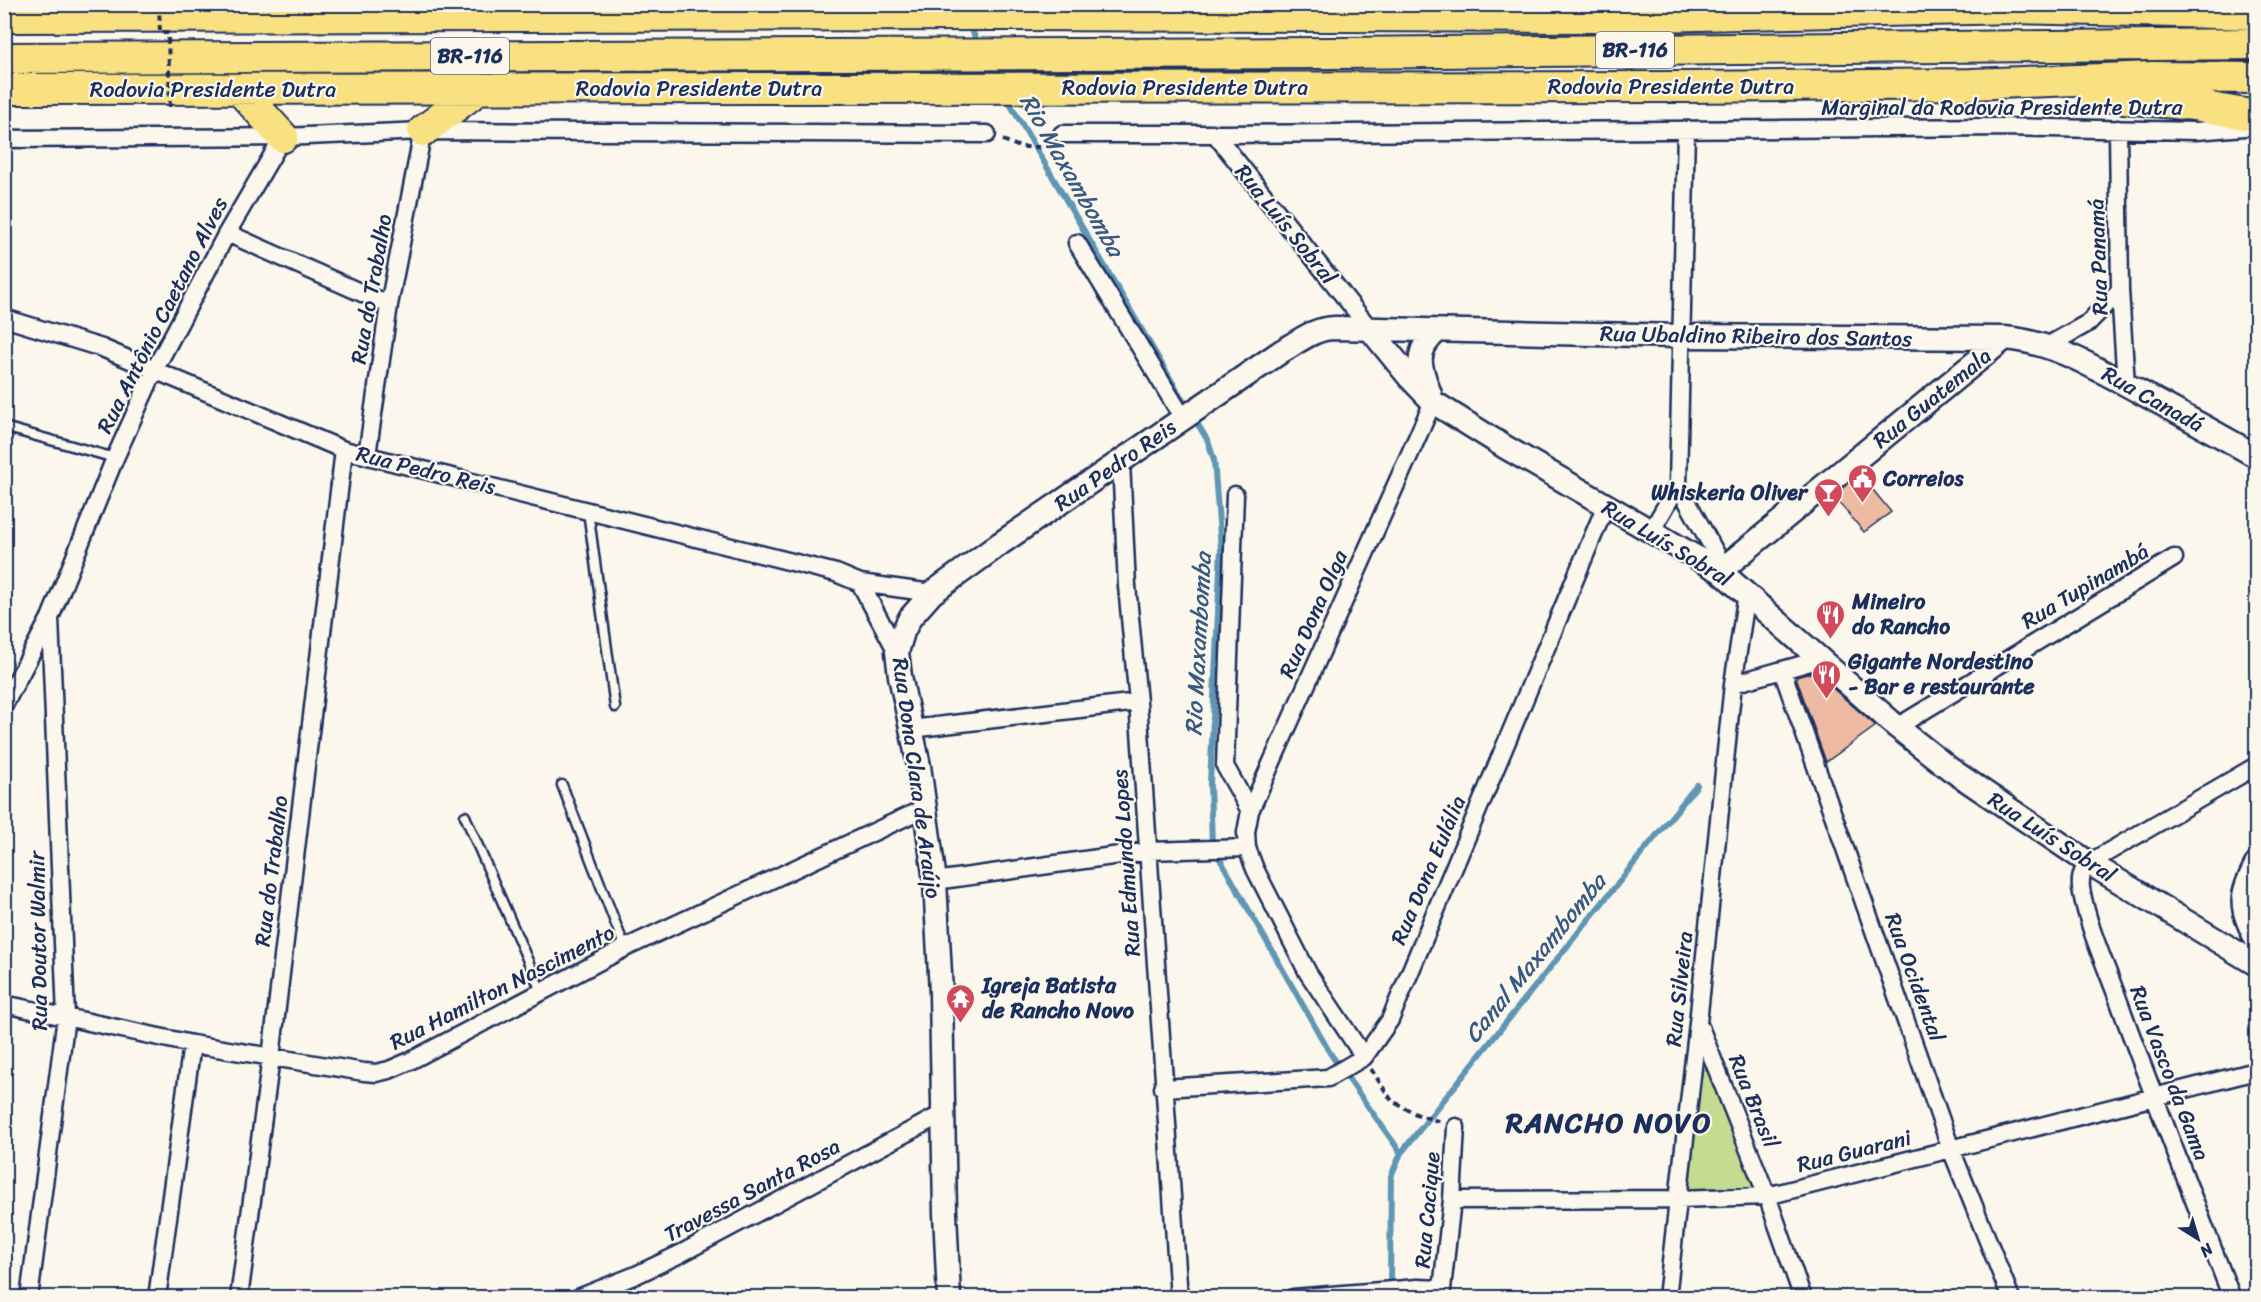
<svg xmlns="http://www.w3.org/2000/svg" width="2261" height="1302" font-family="Sriracha,sans-serif">
  <rect width="100%" height="100%" fill="#fbf7ec"/>
  <filter id="ink" filterUnits="userSpaceOnUse"><feTurbulence type="fractalNoise" baseFrequency=".0167" numOctaves="2"/><feDisplacementMap in="SourceGraphic" scale="12" xChannelSelector="R" yChannelSelector="G"/><feConvolveMatrix kernelMatrix="1 2 1 2 8 2 1 2 1" color-interpolation-filters="sRGB"/></filter>
  <g filter="url(#ink)">
    <path fill="#c3dc92" stroke="#6f8678" stroke-width="1.5" d="M1700 1030 1764 1194 1683 1198Z"/>
    <g fill="none" stroke-linecap="round" stroke-linejoin="round">
      <path stroke="#5f96b4" stroke-width="6" d="M969 25 979 45
        M1006 97 1188 409
        M1194 418 1208 441 1214 460 1221 548 1210 784 1212 845 1330 1053 1401 1153
        M1390 1288 1391 1176 1401 1153 1697 785"/>
    </g>
    <path fill="#efbaa2" stroke="#1b2f5e" stroke-width="1.5" d="M1860 474 1891 512 1864 532 1833 496Z
      M1814 672 1876 726 1826 762 1796 677Z"/>
    <g fill="none" stroke-linecap="round" stroke-linejoin="round">
      <defs>
        <path id="lane" d="M4 427 115 458
          M588 511 615 707
          M562 785 625 948
          M465 816 541 991"/>
        <path id="street" d="M2118 129 2120 290 2126 385
          M1062 134H1226L1998 127 2196 131 2256 126
          M1215 134 1370 329
          M4 139 283 137 423 131 987 134
          M227 233 389 305
          M1077 243 1183 418
          M4 318 102 348 344 450 836 573 860 583 932 593
          M2047 346 2088 323 2120 290
          M367 455 389 305 423 131
          M1121 462 1127 586 1138 702 1179 1298
          M1678 485 1724 568
          M1235 495 1225 766 1250 811
          M1652 530 1678 485 1686 130
          M860 583 897 652
          M1782 670 1951 1149 2011 1298
          M1733 684 1821 659
          M4 705 50 618 115 458 155 369 227 233 283 137
          M1897 727 2174 558
          M911 729 1138 702
          M935 881 1148 851 1247 848
          M4 1004 192 1044 364 1072 376 1073 389 1070 410 1061 625 948 925 808
          M1700 1027 1767 1196 1803 1298
          M1364 1057 1308 973 1255 869 1247 848 1246 832 1250 811 1433 402
          M1163 1088 1328 1078 1364 1057 1390 1020 1606 505
          M1452 1200 1678 1199 1767 1196 2256 1071
          M29 1298 66 1017 50 618
          M157 1298 192 1044
          M239 1298 271 1057 344 450
          M578 1298 636 1275 680 1254 942 1114
          M1293 1298 1418 1288 1442 1289
          M1441 1298 1452 1200 1456 1127
          M1667 1298 1698 1023 1733 684 1747 593
          M2232 1298C2195 1203 2158 1108 2123 1013 2109 972 2088 930 2081 888 2080 877 2082 871 2089 863L2256 766"/>
        <path id="secondary" d="M1370 329 1410 378 1433 402 1505 447 1720 571 1897 727 1950 769 2089 863 2256 964
          M1430 394C1420 367 1413 352 1437 331
          M1720 571 2005 338
          M2256 865C2239 898 2240 906 2256 939
          M949 1298 945 1213 941 993 935 881 919 766 900 676 897 652 903 632 910 618 932 593 1001 543 1282 351C1299 341 1315 328 1335 328L1682 336 2005 338C2054 342 2097 369 2140 392 2179 413 2218 434 2256 456"/>
        <path id="highway" d="M4 17 1000 15 1609 17 2015 8 2256 14
          M4 58 1342 53 2256 44
          M4 89 1686 87 1971 84 2153 77 2256 78
          M239 89 283 137
          M2094 95 2194 105 2256 116
          M423 131 480 88"/>
      </defs>
      <use href="#lane" stroke="#1b2f5e" stroke-width="13"/>
      <use href="#street" stroke="#1b2f5e" stroke-width="21"/>
      <use href="#secondary" stroke="#1b2f5e" stroke-width="27"/>
      <use href="#highway" stroke="#1b2f5e" stroke-width="34"/>
      <path stroke="#1b2f5e" stroke-width="4" stroke-dasharray="6 4.5" stroke-linecap="butt" d="M1003 140 1020 147H1047L1050 144
        M1371 1069 1392 1101 1416 1114 1441 1122"/>
      <use href="#lane" stroke="#fbf7ec" stroke-width="8"/>
      <use href="#street" stroke="#fbf7ec" stroke-width="16"/>
      <use href="#secondary" stroke="#fbf7ec" stroke-width="22"/>
      <use href="#highway" stroke="#f9e181" stroke-width="30"/>
      <path stroke="#1b2f5e" stroke-width="4" stroke-dasharray="6 4.5" stroke-linecap="butt" d="M159 4 160 33H168L170 111"/>
    </g>
  </g>
  <defs>
    <symbol id="civic-pin" viewBox="-11 -11 22 30"><path d="M0 17L-7.5 6A9.5 9.5 0 1 1 7.5 6Z" fill="#d1495b" stroke="#fbf7ec"/><path d="M-.6-6.5H3V-4.5H.6V-3L4-1V1h2V6H-6V1h2V-1L-.6-3ZM-1.2 2.5V6h2.4V2.5Z" fill="#fff"/></symbol>
    <symbol id="bar-pin" viewBox="-11 -11 22 30"><path d="M0 17L-7.5 6A9.5 9.5 0 1 1 7.5 6Z" fill="#d1495b" stroke="#fbf7ec"/><path d="M-6-5H6L.8 .8V4.5H3.5V6h-7V4.5H-.8V.8Z" fill="#fff"/></symbol>
    <symbol id="restaurant-pin" viewBox="-11 -11 22 30"><path d="M0 17L-7.5 6A9.5 9.5 0 1 1 7.5 6Z" fill="#d1495b" stroke="#fbf7ec"/><path d="M-5-6h1v4h1v-4h1v4h1v-4h1v5L-1.5 .5V6h-2V.5L-5-1ZM5-6V6H3V1.5H1.5Q1.5-4 5-6Z" fill="#fff"/></symbol>
    <symbol id="temple-pin" viewBox="-11 -11 22 30"><path d="M0 17L-7.5 6A9.5 9.5 0 1 1 7.5 6Z" fill="#d1495b" stroke="#fbf7ec"/><path d="M0-6L5-2H3V0L6.5 2.5H4V6H1.5V3h-3V6H-4V2.5H-6.5L-3 0V-2H-5Z" fill="#fff"/></symbol>
  </defs>
  <g fill-rule="evenodd">
    <use href="#civic-pin" x="1846" y="462" width="33" height="45"/>
    <use href="#bar-pin" x="1812" y="476" width="33" height="45"/>
    <use href="#restaurant-pin" x="1814" y="598" width="33" height="45"/>
    <use href="#restaurant-pin" x="1810" y="658" width="33" height="45"/>
    <use href="#temple-pin" x="944" y="982" width="33" height="45"/>
  </g>
  <g text-anchor="middle" dominant-baseline="central" stroke-width="4.5" stroke-linejoin="round" paint-order="stroke">
    <g fill="#fbf7ec" stroke="#5e6b89" stroke-width="1.5">
      <rect x="1596" y="32" width="78" height="36" rx="4.5"/>
      <rect x="431" y="38" width="78" height="36" rx="4.5"/>
    </g>
    <g font-size="21" font-weight="bold" fill="#1b2f5e">
      <text x="1635" y="50">BR-116</text>
      <text x="470" y="56">BR-116</text>
    </g>
    <g font-size="22" fill="#1b2f5e" stroke="#fbf7ec">
      <text x="1671" y="86">Rodovia Presidente Dutra</text>
      <text x="1185" y="87">Rodovia Presidente Dutra</text>
      <text x="699" y="88">Rodovia Presidente Dutra</text>
      <text x="213" y="89">Rodovia Presidente Dutra</text>
      <text x="2002" y="107">Marginal da Rodovia Presidente Dutra</text>
      <text transform="translate(1286 224) rotate(51)">Rua Luís Sobral</text>
      <text transform="translate(2098 257) rotate(-92)">Rua Panamá</text>
      <text transform="translate(371 289) rotate(-80)">Rua do Trabalho</text>
      <text transform="translate(162 315) rotate(-63)">Rua Antônio Caetano Alves</text>
      <text transform="translate(1756 336) rotate(1)">Rua Ubaldino Ribeiro dos Santos</text>
      <text transform="translate(1932 398) rotate(-39)">Rua Guatemala</text>
      <text transform="translate(2153 399) rotate(29)">Rua Canadá</text>
      <text transform="translate(1115 465) rotate(-35)">Rua Pedro Reis</text>
      <text transform="translate(426 470) rotate(14)">Rua Pedro Reis</text>
      <text transform="translate(1667 543) rotate(31)">Rua Luís Sobral</text>
      <text transform="translate(2085 586) rotate(-31)">Rua Tupinambá</text>
      <text transform="translate(1313 614) rotate(-66)">Rua Dona Olga</text>
      <text transform="translate(917 778) rotate(82)">Rua Dona Clara de Araújo</text>
      <text transform="translate(2052 837) rotate(33)">Rua Luís Sobral</text>
      <text transform="translate(1126 863) rotate(-94)">Rua Edmundo Lopes</text>
      <text transform="translate(1428 870) rotate(-67)">Rua Dona Eulália</text>
      <text transform="translate(271 871) rotate(-83)">Rua do Trabalho</text>
      <text transform="translate(38 941) rotate(-91)">Rua Doutor Walmir</text>
      <text transform="translate(1915 977) rotate(70)">Rua Ocidental</text>
      <text transform="translate(502 987) rotate(-27)">Rua Hamilton Nascimento</text>
      <text transform="translate(1679 989) rotate(-84)">Rua Silveira</text>
      <text transform="translate(2170 1073) rotate(69)">Rua Vasco da Gama</text>
      <text transform="translate(1754 1101) rotate(68)">Rua Brasil</text>
      <text transform="translate(1854 1151) rotate(-14)">Rua Guarani</text>
      <text transform="translate(752 1190) rotate(-28)">Travessa Santa Rosa</text>
      <text transform="translate(1427 1210) rotate(-85)">Rua Cacique</text>
    </g>
    <g font-size="22" font-weight="bold" fill="#1b2f5e" stroke="#fbf7ec" text-anchor="start">
      <text x="1883" y="478">Correios</text>
      <text x="1807" y="492" text-anchor="end">Whiskeria Oliver</text>
      <text x="1852" y="601">Mineiro<tspan x="1852" dy="25">do Rancho</tspan></text>
      <text x="1848" y="661">Gigante Nordestino<tspan x="1848" dy="25">- Bar e restaurante</tspan></text>
      <text x="982" y="985">Igreja Batista<tspan x="982" dy="25">de Rancho Novo</tspan></text>
    </g>
    <g font-size="24" font-style="italic" fill="#385a82" stroke="#fbf7ec">
      <text transform="translate(1072 175) rotate(60)">Rio Maxambomba</text>
      <text transform="translate(1198 644) rotate(-87)">Rio Maxambomba</text>
      <text transform="translate(1535 958) rotate(-51)">Canal Maxambomba</text>
    </g>
    <g font-size="28" font-weight="bold" letter-spacing="1.5" fill="#1b2f5e" stroke="#fbf7ec">
      <text x="1609" y="1122">RANCHO NOVO</text>
    </g>
  </g>
  <rect width="2261" height="1302" fill="none" stroke="#fbf7ec" stroke-width="24"/>
  <rect x="12" y="12" width="2237" height="1278" fill="none" stroke="#1b2f5e" stroke-width="2" filter="url(#ink)"/>
  <g transform="translate(2198 1239) rotate(143)" stroke="#fbf7ec" stroke-width="4.5" paint-order="stroke">
  <path d="M0-4.5L10 22L0 15L-10 22Z" fill="#1b2f5e"/>
  <text y="-9" font-size="16" font-weight="bold" text-anchor="middle" fill="#1b2f5e">N</text>
  </g>
</svg>
